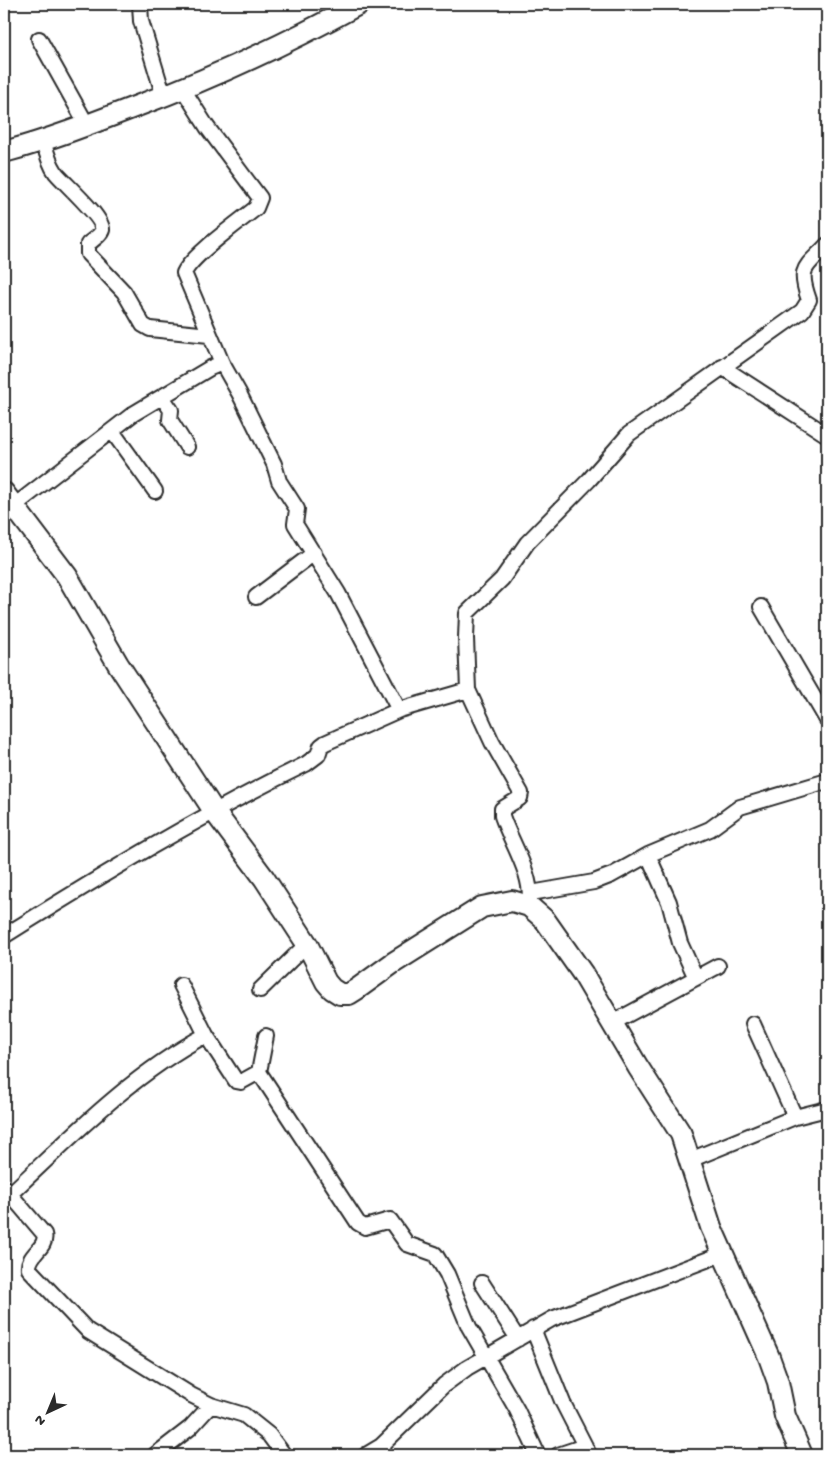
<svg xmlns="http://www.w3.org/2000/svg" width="831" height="1459" font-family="'Gochi Hand',sans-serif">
  <rect width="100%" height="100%" fill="#fff"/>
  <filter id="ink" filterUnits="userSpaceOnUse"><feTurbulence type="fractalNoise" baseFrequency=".02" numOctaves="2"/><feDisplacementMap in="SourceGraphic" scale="10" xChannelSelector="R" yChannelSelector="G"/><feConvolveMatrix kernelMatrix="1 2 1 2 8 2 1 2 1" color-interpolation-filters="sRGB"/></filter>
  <g filter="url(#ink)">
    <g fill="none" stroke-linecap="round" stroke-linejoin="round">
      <defs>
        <path id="street" d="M140 4 141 21 164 97
          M39 39 87 125
          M183 89 207 127 260 198 256 208C239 222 192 255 184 273L222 363
          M43 140C46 152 49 163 56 173 64 183 104 218 102 230 101 235 91 241 88 244V254L124 292 143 325 150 329 209 335
          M722 367 827 435
          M162 397 171 410 170 420 187 447
          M112 431 155 491
          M14 506 133 414 210 368 222 363 239 393 274 464 279 481 297 509 295 524 338 593 399 710
          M256 597 314 553
          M761 607 827 720
          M648 855 669 902 680 943 696 978
          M531 893 594 882 612 875 648 855 710 829 740 807 827 781
          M529 906C535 877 511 843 502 816V809L520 798 521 793 492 742 468 690 466 638 467 613 502 579 527 543 589 480 629 434 802 311 809 300C797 266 806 268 827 245
          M4 936C102 875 201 815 306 764L318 755 321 746 325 743 399 710 468 690
          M181 985 206 1035 236 1081 241 1082 259 1072
          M260 990 307 944
          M612 1023 718 966
          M266 1036 259 1072 358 1223 365 1227 390 1220 407 1244 435 1254 447 1274 469 1327 517 1410 538 1455
          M795 1117 827 1109
          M690 1160 795 1117 753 1024
          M4 1187 44 1234C48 1248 27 1254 29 1269L88 1331 191 1395 211 1405 244 1415 269 1435 284 1455
          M10 1194C71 1137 131 1075 206 1035
          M482 1283 518 1339
          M533 1329 563 1403 585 1446
          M155 1455 190 1428 211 1405
          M366 1455 381 1446 444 1385 467 1368 552 1319 722 1254
          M558 1455 585 1446 589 1455"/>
        <path id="secondary" d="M4 152C49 140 93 123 137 106 213 78 288 43 359 4
          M4 493 67 576 118 664 214 811 264 878 307 944 326 982 332 989 340 994H349L357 989 393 963 482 907 512 901 529 906 545 920 583 974 638 1067 681 1134 711 1227 769 1357 778 1382 785 1416 802 1455"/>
      </defs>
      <use href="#street" stroke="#2b2b2b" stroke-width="18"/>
      <use href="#secondary" stroke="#2b2b2b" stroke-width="24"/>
      <use href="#street" stroke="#fff" stroke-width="14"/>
      <use href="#secondary" stroke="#fff" stroke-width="20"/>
    </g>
  </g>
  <rect width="831" height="1459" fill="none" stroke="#fff" stroke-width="20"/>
  <rect x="10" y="10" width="811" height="1439" fill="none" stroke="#2b2b2b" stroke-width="2" filter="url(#ink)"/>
  <g transform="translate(48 1412) rotate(224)" stroke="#ffffff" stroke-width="4" paint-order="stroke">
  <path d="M0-4L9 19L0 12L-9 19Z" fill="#2b2b2b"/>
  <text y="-8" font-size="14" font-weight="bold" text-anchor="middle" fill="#2b2b2b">N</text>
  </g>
</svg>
